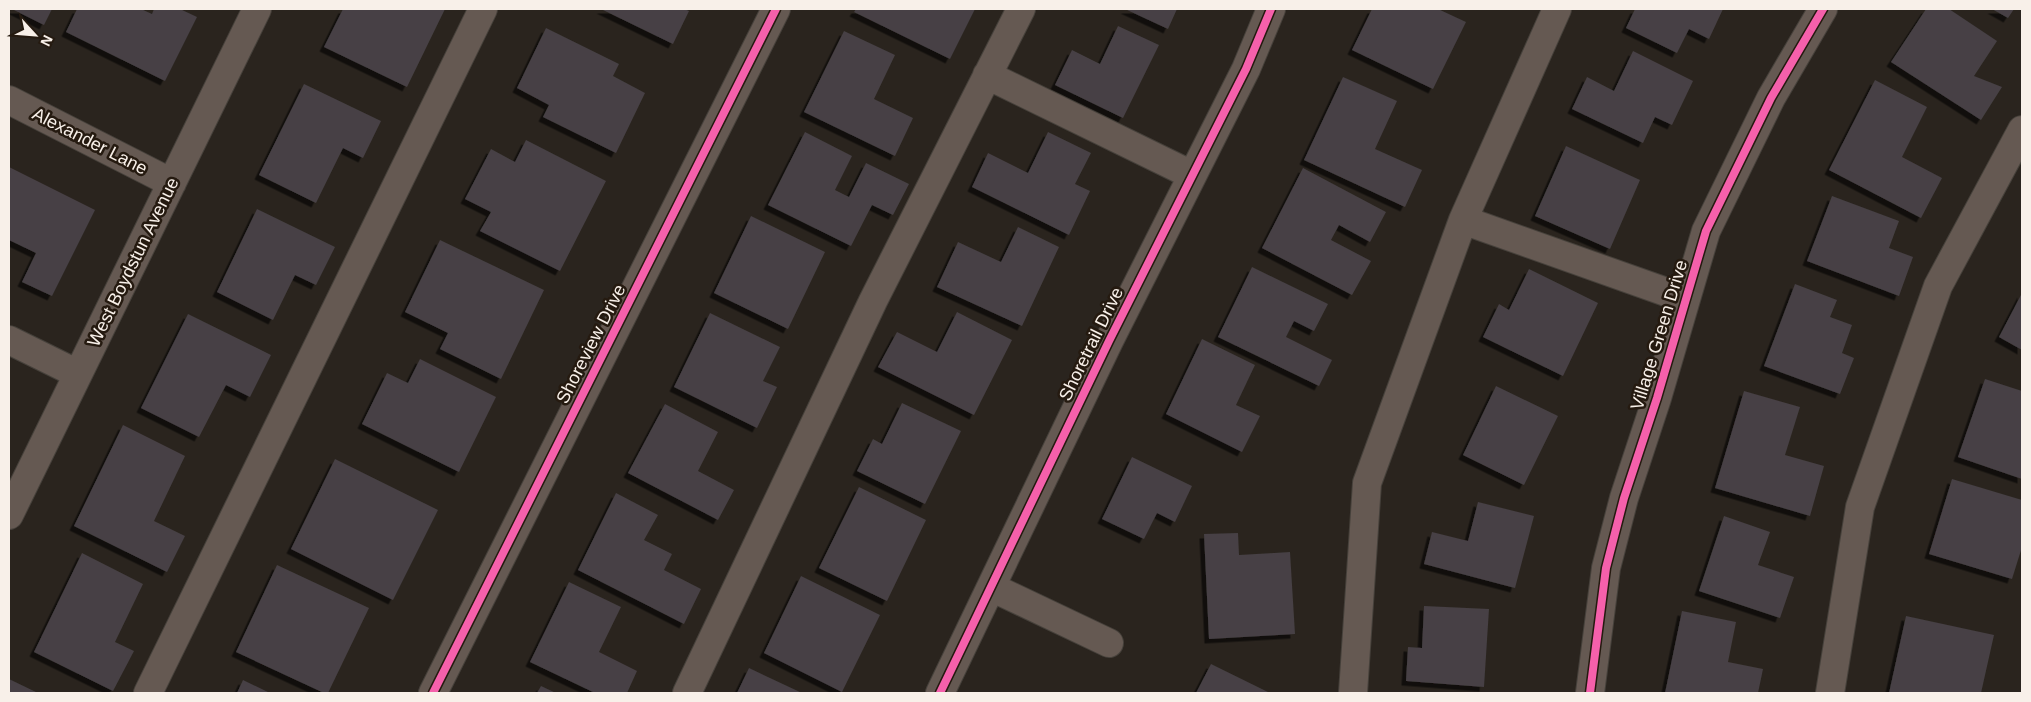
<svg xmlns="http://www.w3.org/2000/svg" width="2031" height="702" font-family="Helvetica,sans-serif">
  <defs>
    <filter id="shadow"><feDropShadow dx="-4.5" dy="4.5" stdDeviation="0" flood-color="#0009"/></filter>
  </defs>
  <rect width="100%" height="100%" fill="#2a241e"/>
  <path fill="#464044" filter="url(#shadow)" d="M12 9H52L44 25Z
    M77 9H141L152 14 154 9H180L197 17 165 81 66 32Z
    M343 9H445L407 87 324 47Z
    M601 9H684L689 11 673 44Z
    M856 9H975L950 59 854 12Z
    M1125 9H1177L1168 29Z
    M1372 9H1438L1466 22 1433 89 1352 50Z
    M1635 9H1723L1709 39 1689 29 1677 53 1626 28Z
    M1926 9H1949L1997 41 1974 76 2002 87 1981 120 1891 62Z
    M1992 9H2014L2008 18Z
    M1118 26 1159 45 1123 118 1055 85 1072 50 1100 64Z
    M546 28 619 64 613 76 645 93 616 153 543 117 549 105 517 88Z
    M844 31 895 55 874 99 913 118 895 156 804 112Z
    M1633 51 1693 81 1672 125 1655 117 1643 143 1572 109 1587 77 1614 91Z
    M1343 77 1397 101 1375 149 1422 170 1405 207 1304 160Z
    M1875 80 1927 107 1902 157 1942 178 1921 218 1829 170Z
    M304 84 381 121 363 158 343 148 316 203 259 175Z
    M805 132 852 156 835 190 849 197 866 163 909 184 893 215 872 205 851 246 768 205Z
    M1048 132 1091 153 1075 184 1090 191 1069 235 972 187 988 153 1028 173Z
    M526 140 606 181 560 271 480 231 491 212 465 199 491 149 515 162Z
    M1566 146 1640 180 1610 249 1535 216Z
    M9 167 95 210 52 296 22 282 36 253 9 240Z
    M1303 168 1386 212 1370 242 1339 225 1331 240 1371 261 1352 295 1262 248Z
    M1832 196 1899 221 1889 248 1913 257 1899 296 1807 261Z
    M257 209 335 247 316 285 295 275 273 320 217 292Z
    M751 216 825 252 788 329 714 293Z
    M1018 227 1059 247 1022 326 937 287 958 242 1001 262Z
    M440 240 544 290 501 379 440 349 448 333 405 312Z
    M1252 267 1328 304 1314 331 1294 321 1286 337 1332 360 1319 386 1218 337Z
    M1529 269 1598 303 1563 376 1483 337 1499 304 1509 310Z
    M1795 284 1837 300 1830 317 1852 325 1842 353 1854 358 1840 394 1764 366Z
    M2022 293V350L1999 337Z
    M957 312 1012 340 974 415 878 367 897 332 937 352Z
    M710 313 780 347 763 381 777 387 757 428 674 387Z
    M188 314 271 355 250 397 226 385 199 437 141 408Z
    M1202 339 1255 365 1236 405 1260 416 1242 452 1166 414Z
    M420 359 496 397 459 472 362 424 387 373 408 383Z
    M1985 379 2022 391V479L1958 457Z
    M1496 386 1558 416 1524 485 1463 455Z
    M1744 391 1800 407 1785 455 1824 466 1810 516 1715 488Z
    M902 403 961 431 925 504 857 471 873 439 882 444Z
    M665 404 718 432 698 471 734 490 718 520 628 473Z
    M123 425 185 456 154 521 185 536 167 572 74 526Z
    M1132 457 1192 486 1175 522 1157 513 1144 539 1102 519Z
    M335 459 438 510 393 600 291 549Z
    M1952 479 2022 500V547L2012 579 1929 554Z
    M859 487 926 520 887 601 819 568Z
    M616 493 658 515 644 540 672 554 664 570 701 589 684 624 578 570Z
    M1478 502 1534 516 1515 588 1424 564 1432 532 1468 541Z
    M1724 516 1770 532 1758 565 1794 577 1780 618 1699 591Z
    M1238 533 1239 555 1290 552 1295 634 1209 639 1204 534Z
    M82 553 143 584 115 642 134 651 113 691 34 652Z
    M277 565 369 608 328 693H324L236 652Z
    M801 576 880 615 842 692 764 653Z
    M569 582 621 607 599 652 637 671 627 693H595L530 662Z
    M1424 606 1489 609 1484 687 1406 681 1408 647 1422 648Z
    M1682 611 1736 622 1728 662 1763 669 1758 693H1665Z
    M1906 616 1994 635 1981 693H1889Z
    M1211 664 1270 693H1196Z
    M749 668 802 693H737Z
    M9 679 38 693H9Z
    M243 680 270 693H237Z
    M541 686 556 693H537Z"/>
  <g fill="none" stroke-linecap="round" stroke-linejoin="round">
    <defs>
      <path id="minor" d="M987 75 1192 175
        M9 100 172 183
        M1463 220 1557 9
        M9 340 78 374
        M9 515 257 9
        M991 587 1109 643
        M148 693 483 9
        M433 693 776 9
        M687 693 873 301 1021 9
        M940 693 1109 341 1246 69 1271 9
        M1353 693 1367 483 1463 220 1686 299
        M1590 693 1606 568 1624 498 1657 398 1706 231 1771 98 1823 9
        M1830 693 1860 507 1938 286 2022 130"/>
    </defs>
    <use href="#minor" stroke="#46413b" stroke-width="30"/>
    <use href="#minor" stroke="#655952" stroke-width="28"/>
    <defs>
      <path id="cycleway" d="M433 693 776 9
        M940 693 1109 341 1246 69 1271 9
        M1590 693 1606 568 1624 498 1657 398 1706 231 1771 98 1823 9"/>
    </defs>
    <use href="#cycleway" stroke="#251a10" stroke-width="11"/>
    <use href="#cycleway" stroke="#f560ab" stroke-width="8"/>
  </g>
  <g text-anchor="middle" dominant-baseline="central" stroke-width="5" stroke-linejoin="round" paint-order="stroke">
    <g font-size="18" fill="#f8f0e9" stroke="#251a10">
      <text transform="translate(90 141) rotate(27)">Alexander Lane</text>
      <text transform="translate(133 262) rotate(-64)">West Boydstun Avenue</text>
      <text transform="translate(1659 335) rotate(-73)">Village Green Drive</text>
      <text transform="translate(591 344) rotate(-63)">Shoreview Drive</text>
      <text transform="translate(1091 344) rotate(-64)">Shoretrail Drive</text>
    </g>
  </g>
  <rect width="2031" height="702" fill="none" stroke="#f8f0e9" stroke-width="20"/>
  <g transform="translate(35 35) rotate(116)" stroke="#251a10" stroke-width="4" paint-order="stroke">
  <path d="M0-4L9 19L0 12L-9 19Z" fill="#f8f0e9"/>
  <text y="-8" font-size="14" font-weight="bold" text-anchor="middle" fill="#f8f0e9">N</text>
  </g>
</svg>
